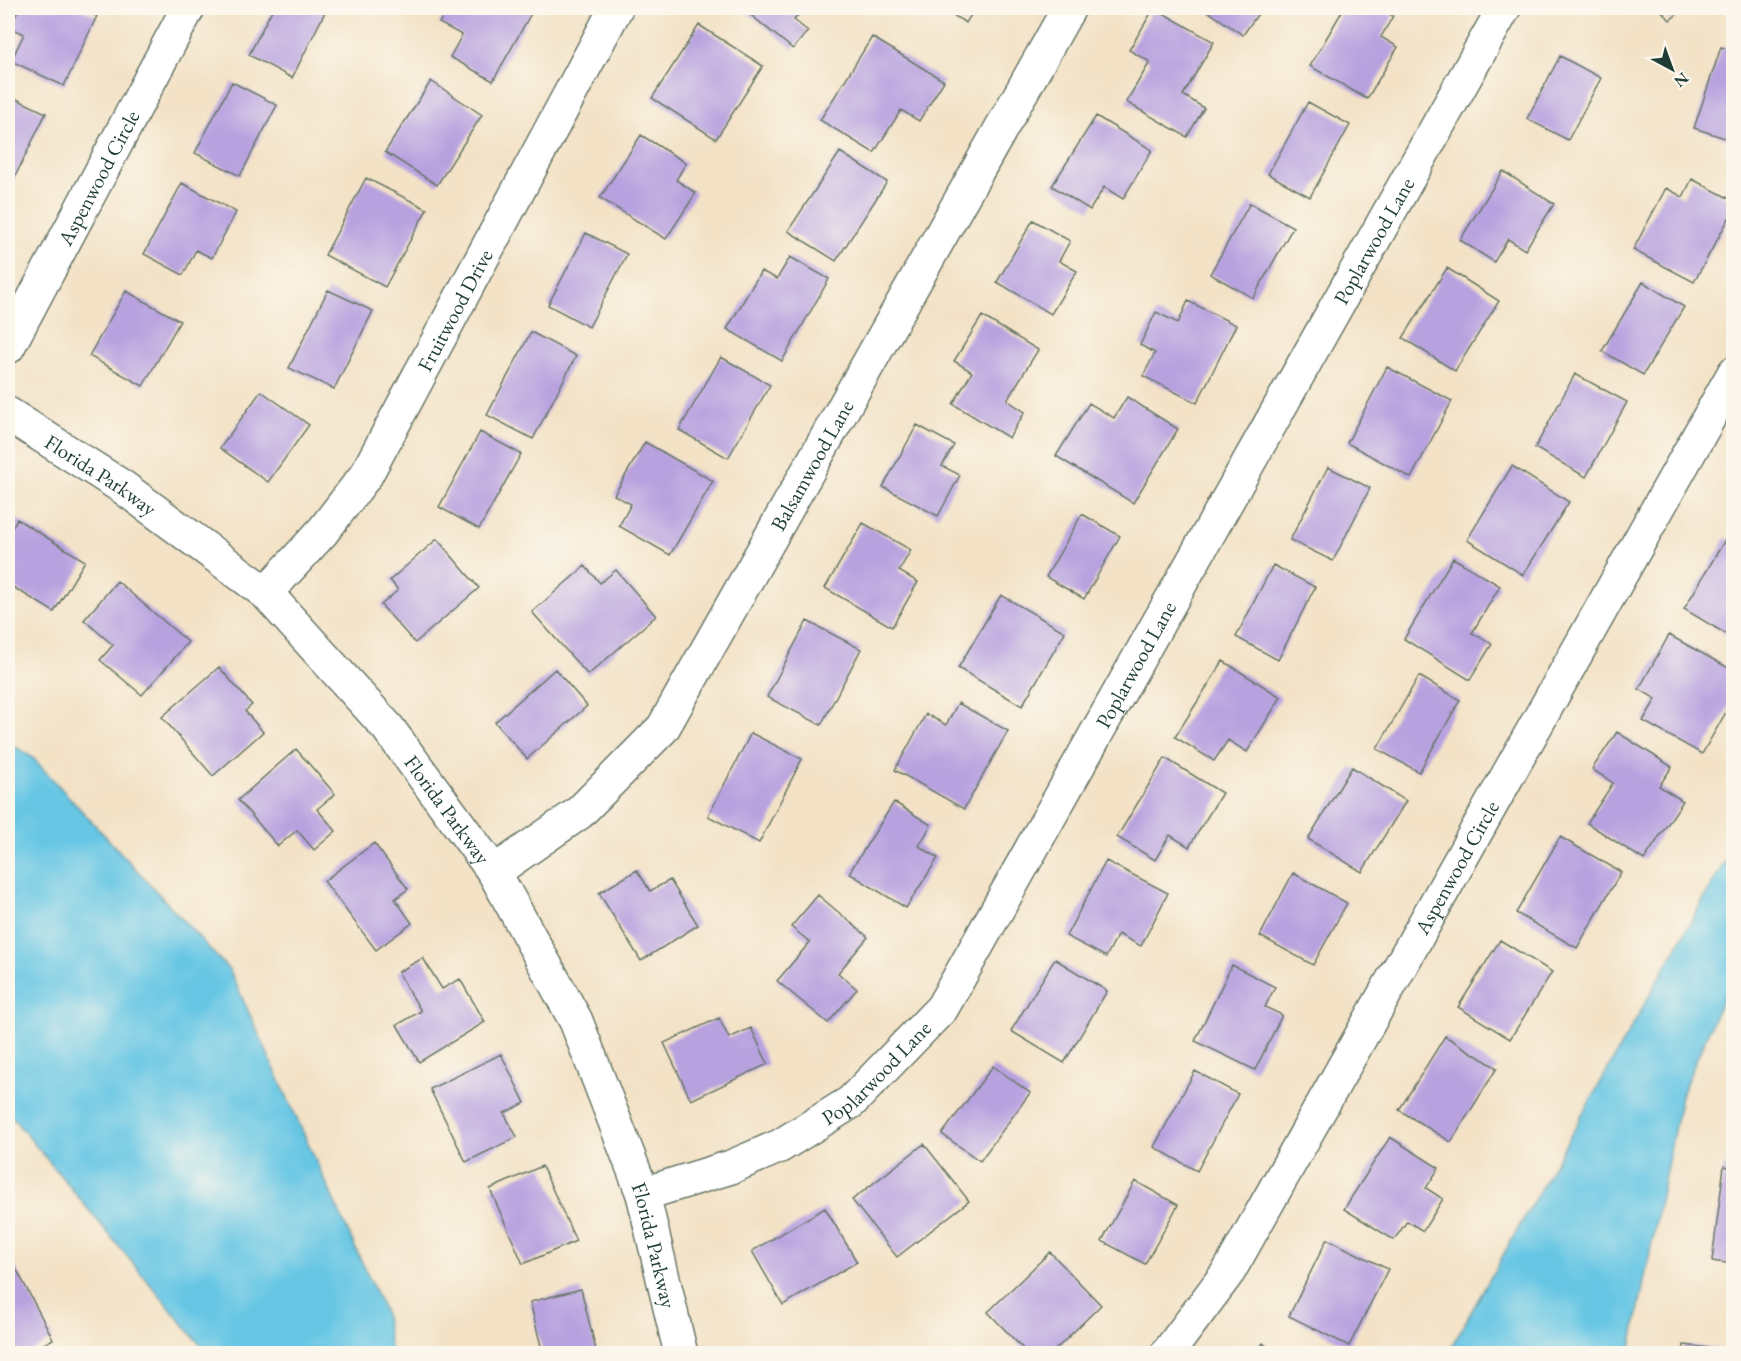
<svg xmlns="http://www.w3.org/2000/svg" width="1741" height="1361" font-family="'EB Garamond',serif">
  <rect width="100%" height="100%" fill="#fbf7ec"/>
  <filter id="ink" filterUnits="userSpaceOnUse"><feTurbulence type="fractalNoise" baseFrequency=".0167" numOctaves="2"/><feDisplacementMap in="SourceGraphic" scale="12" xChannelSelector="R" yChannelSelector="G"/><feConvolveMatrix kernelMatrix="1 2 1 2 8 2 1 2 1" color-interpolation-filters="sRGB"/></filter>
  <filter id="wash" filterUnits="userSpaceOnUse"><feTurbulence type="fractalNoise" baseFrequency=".008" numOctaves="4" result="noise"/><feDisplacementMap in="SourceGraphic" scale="24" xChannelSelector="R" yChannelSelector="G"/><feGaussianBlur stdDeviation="1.35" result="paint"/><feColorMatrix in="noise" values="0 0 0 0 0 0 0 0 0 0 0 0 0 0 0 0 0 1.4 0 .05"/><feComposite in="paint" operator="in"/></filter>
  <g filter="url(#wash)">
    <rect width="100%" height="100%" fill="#f3e2c6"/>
    <path fill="#66c6e4" stroke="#42828c" stroke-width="1.5" d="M8 742 33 758 230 971 384 1311 391 1353H207L8 1112Z
      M1733 847V975L1681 1095 1630 1353H1448Z"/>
    <g id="blocks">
      <path fill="#b7a1df" d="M19 8H78L97 16 64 86 11 61 24 34 10 28Z
        M273 8H327L292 78 249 55Z
        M448 8H534L493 81 450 57 462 35 439 23Z
        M742 8H804L794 20 808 31 793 49Z
        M941 8H975L966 23Z
        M1154 8 1214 42 1183 95 1204 108 1187 137 1126 102 1150 62 1129 50Z
        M1203 8H1262L1243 35Z
        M1344 8H1379L1393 16 1381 37 1398 47 1367 99 1310 66Z
        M1659 8H1685L1670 20Z
        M699 25 763 66 716 139 652 98Z
        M872 37 944 81 919 121 901 110 874 153 820 120Z
        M1721 47 1734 51V141L1694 128Z
        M1560 56 1601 78 1568 140 1527 119Z
        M431 81 482 115 437 185 385 152Z
        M232 82 277 105 240 176 195 153Z
        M8 95 46 113 8 191Z
        M1308 102 1350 125 1310 197 1268 174Z
        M1096 116 1152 150 1123 199 1104 187 1090 210 1052 186Z
        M641 135 686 163 676 180 696 193 666 239 600 198Z
        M840 152 887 182 836 261 788 231Z
        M1503 171 1554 204 1525 250 1508 239 1494 262 1460 240Z
        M366 178 427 209 385 287 325 255Z
        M1692 179 1734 201V209L1694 282 1633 250 1666 188 1683 197Z
        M182 183 236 212 212 258 196 250 183 275 144 254Z
        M1250 203 1293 227 1253 298 1210 274Z
        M1033 220 1070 241 1059 261 1077 271 1051 314 997 282Z
        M586 233 627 254 589 327 548 305Z
        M790 257 829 279 782 361 727 329 761 271 777 279Z
        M1447 268 1499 301 1455 371 1403 338Z
        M1643 282 1684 307 1643 375 1602 351Z
        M328 290 373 311 334 389 289 368Z
        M126 291 180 321 143 386 89 356Z
        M1188 301 1236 325 1197 403 1143 376 1155 353 1140 345 1156 312 1178 323Z
        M982 316 1038 350 1007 400 1025 412 1009 438 953 404 972 372 954 361Z
        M531 332 576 356 533 439 487 415Z
        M721 357 770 385 728 458 679 430Z
        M1387 367 1452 401 1411 478 1347 443Z
        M1575 374 1627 402 1586 477 1535 448Z
        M261 391 309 425 268 482 220 448Z
        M1127 397 1178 429 1133 503 1056 456 1089 403 1114 418Z
        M917 425 954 445 942 466 960 475 938 516 883 487Z
        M480 432 521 454 479 529 439 507Z
        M645 442 713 481 670 555 619 526 631 504 614 495Z
        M1512 466 1569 502 1523 575 1467 540Z
        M1328 467 1370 488 1333 561 1290 540Z
        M1082 514 1120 536 1084 599 1046 577Z
        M17 519 85 561 54 612 8 584V535Z
        M863 523 911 550 899 571 918 582 892 627 825 588Z
        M1726 538 1734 543V622L1726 634 1684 609Z
        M437 539 479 588 415 643 381 605 398 590 390 580Z
        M1453 558 1500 586 1472 633 1492 644 1470 680 1404 639Z
        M1273 565 1315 587 1278 660 1236 637Z
        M585 566 600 583 616 570 656 616 588 675 532 612Z
        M117 581 188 642 142 695 100 660 113 645 84 620Z
        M1001 595 1065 632 1022 706 958 668Z
        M807 621 861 649 821 725 767 697Z
        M1669 635 1734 671V698L1702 754 1643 721 1656 699 1639 689Z
        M1223 661 1281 697 1247 752 1228 740 1214 761 1175 737Z
        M219 667 252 705 245 711 263 732 213 776 162 717Z
        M555 669 587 706 527 759 495 722Z
        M1419 676 1460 700 1419 772 1377 749Z
        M958 703 1008 731 964 809 895 770 926 714 946 725Z
        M1617 732 1672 767 1659 786 1683 801 1644 860 1587 823 1613 783 1592 769Z
        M751 733 802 759 759 843 708 816Z
        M296 749 335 794 317 809 336 831 314 850 297 830 278 846 238 800Z
        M1165 758 1222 793 1189 847 1170 835 1155 860 1117 837Z
        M1352 767 1406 801 1362 872 1308 839Z
        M894 802 931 825 919 846 938 858 906 908 849 873Z
        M1560 837 1621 872 1577 948 1516 913Z
        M374 843 408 889 395 899 412 923 376 950 324 881Z
        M1106 861 1168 893 1141 946 1118 934 1106 957 1066 936Z
        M637 870 650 891 670 880 698 925 641 961 599 893Z
        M1293 873 1347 903 1313 965 1260 936Z
        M818 895 868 937 838 973 857 989 828 1023 777 981 810 942 791 927Z
        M1500 940 1552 972 1510 1039 1458 1007Z
        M423 958 442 989 460 979 485 1022 419 1062 397 1025 421 1011 398 972Z
        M1055 959 1107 991 1064 1063 1011 1031Z
        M1232 965 1275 987 1265 1007 1282 1015 1255 1070 1195 1041Z
        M719 1018 729 1038 751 1028 768 1064 691 1100 664 1043Z
        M1445 1036 1497 1068 1451 1142 1399 1110Z
        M501 1054 525 1103 504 1113 517 1137 466 1162 430 1089Z
        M993 1066 1030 1093 980 1161 942 1134Z
        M1195 1071 1238 1094 1197 1171 1154 1147Z
        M1390 1137 1439 1168 1426 1188 1443 1199 1423 1231 1407 1221 1394 1240 1344 1209Z
        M924 1144 969 1201 897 1257 852 1200Z
        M542 1166 576 1241 523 1264 490 1189Z
        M1724 1166 1734 1168V1264L1712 1261Z
        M1135 1181 1178 1205 1145 1264 1102 1241Z
        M825 1208 857 1262 783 1305 752 1251Z
        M1327 1239 1388 1269 1349 1346 1289 1316Z
        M1050 1252 1101 1305 1051 1354H1028L988 1312Z
        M8 1253 53 1339 26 1354H8Z
        M581 1289 597 1354H543L530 1302Z
        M1263 1343 1276 1354H1255Z
        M1684 1345 1734 1351V1354H1683Z"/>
    </g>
  </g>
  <g filter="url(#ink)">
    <use href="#blocks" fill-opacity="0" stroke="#697767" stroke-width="1.5"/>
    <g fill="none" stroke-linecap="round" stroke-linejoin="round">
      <defs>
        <g id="minor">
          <path id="s1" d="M8 347 188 8"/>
          <path id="s2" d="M8 414 124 488 266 593 388 728 494 872 576 1021 643 1194 681 1354"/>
          <path id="s3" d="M266 593 323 531 366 475 616 8"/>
          <path id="s4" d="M494 872 579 813 663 728 1069 8"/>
          <path id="s5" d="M643 1194 731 1167 780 1146 851 1102 942 1008 1504 8"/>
          <path id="s6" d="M1167 1354 1229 1271 1734 373"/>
        </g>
      </defs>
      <use href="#minor" stroke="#697767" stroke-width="36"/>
      <use href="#minor" stroke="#fff" stroke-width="33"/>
    </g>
  </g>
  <g text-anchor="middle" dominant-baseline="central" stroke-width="5" stroke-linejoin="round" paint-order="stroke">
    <g font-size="21" fill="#1f3d34" stroke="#fbf7ec">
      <text stroke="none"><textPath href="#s1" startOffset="192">Aspenwood Circle</textPath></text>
      <text stroke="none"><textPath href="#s5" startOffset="1240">Poplarwood Lane</textPath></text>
      <text stroke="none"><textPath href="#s3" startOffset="342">Fruitwood Drive</textPath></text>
      <text stroke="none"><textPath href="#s4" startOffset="525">Balsamwood Lane</textPath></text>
      <text stroke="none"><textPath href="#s2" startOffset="111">Florida Parkway</textPath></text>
      <text stroke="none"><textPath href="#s5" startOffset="754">Poplarwood Lane</textPath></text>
      <text stroke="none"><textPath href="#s2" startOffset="597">Florida Parkway</textPath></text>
      <text stroke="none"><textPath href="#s6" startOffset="567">Aspenwood Circle</textPath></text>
      <text stroke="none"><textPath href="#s5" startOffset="267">Poplarwood Lane</textPath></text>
      <text stroke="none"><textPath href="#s2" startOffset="1083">Florida Parkway</textPath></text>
    </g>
  </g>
  <rect width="1741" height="1361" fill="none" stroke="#fbf7ec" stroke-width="30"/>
  <g transform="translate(1672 69) rotate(139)" stroke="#fbf7ec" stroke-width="4.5" paint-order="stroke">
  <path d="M0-4.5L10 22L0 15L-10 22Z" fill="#1f3d34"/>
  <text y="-9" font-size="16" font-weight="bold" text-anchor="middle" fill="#1f3d34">N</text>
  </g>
</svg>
